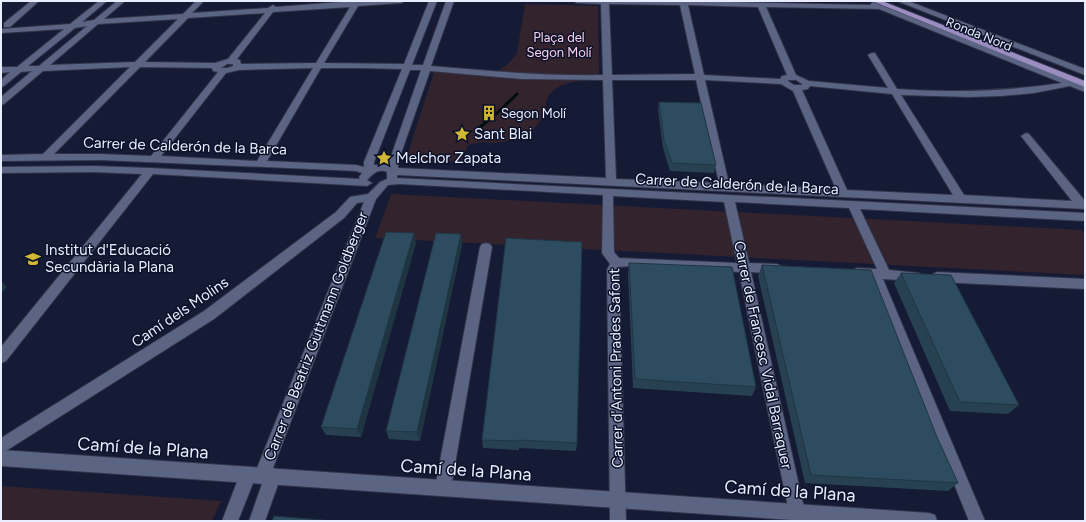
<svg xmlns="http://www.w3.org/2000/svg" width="1086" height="522" font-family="Figtree,sans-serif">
  <rect width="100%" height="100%" fill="#151b34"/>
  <path fill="#32232d" d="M525 4 598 6 599 80C583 80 555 81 547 99 546 102 546 107 545 111 542 119 537 127 529 133 521 139 504 142 494 143 483 143 478 141 467 146L462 162 406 159 436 66 496 72 509 63 517 53Z
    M391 194 1081 230 1085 234V275L375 238Z
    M1 486 221 501 212 521H1Z"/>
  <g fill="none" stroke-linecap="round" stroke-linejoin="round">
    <path stroke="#000e0f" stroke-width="3" d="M496 114 517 94
      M478 129 491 118"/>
    <path stroke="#000e0f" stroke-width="3.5" d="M477 129 479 128"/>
    <defs>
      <path id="street" d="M31 1H39L10 27H4V23Z
        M99 1H107L82 22 94 20 117 1H125L104 19 183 14 196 1H204L192 13 268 8 273 5 276 7 353 1H405L401 3 358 6 324 63 404 64 429 1H437L412 65H423L446 1H454L431 66C489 71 546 76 603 75L601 4 577 3 573 1H687L870 5 873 2 1085 86V92L1070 86 1034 93 1001 96 969 97 901 95 964 195 1072 201 1021 136 1026 133 1029 134 1085 201V209L397 175V178L1085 213V221L860 209 889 270 919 273 921 276 919 279 915 281 883 279 985 521H969L871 278 853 276 851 273 853 270 857 268 877 269 849 208 735 202 749 263 777 264 781 266 783 269 781 272 777 274 751 272 805 512 803 518 797 520 791 518 789 512 739 272 630 266 620 267 619 270 626 521H610L607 270 610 264 602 253 603 195 400 184 388 185 376 199 273 468 279 470 281 476 265 521H249L262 484 256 482 255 478 238 521H222L242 469 248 467 254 469 255 473 364 202 357 203 344 218 214 319 1 454V438L204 311 336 212 350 197 368 194 380 182 387 179V172C378 168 373 174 367 180L372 183 367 186 153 174 6 361 1 363V347L142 174 92 172 1 173V167L92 166 150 168 360 179 359 177 362 173 356 171 100 160 1 161V155L43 154 130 67 43 71 4 104 1 105V97L32 71 21 72 4 86 1 87V80L10 72 1 73V67H17L64 29 1 33V29L70 24ZM609 4 680 5 695 74 612 75ZM688 5 758 7 787 75 782 76 780 79 704 75ZM350 7 316 63 241 64 240 60 237 59 273 12ZM766 7 879 9 1062 83C1007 91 953 93 897 89L875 53H872L868 55 888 88 809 81 796 75ZM265 13 228 59 215 63 145 62 188 18ZM178 19 135 62 50 65 98 24ZM87 26 39 66H28L75 28ZM227 64H233V66L227 68H221ZM140 67 212 68 213 71 218 72 151 156 100 154H54ZM313 68 257 161 161 156 226 73 239 70ZM321 68H360L402 69 364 162V167L356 165 267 161ZM410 70H421L388 165H374V162ZM430 71 522 79 603 80 606 178 398 168V162ZM612 80H696L719 183 616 179ZM705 80 781 84 793 91 836 189 729 184ZM788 80H796L802 84V85H794L788 81ZM810 86 892 94 953 195 847 190 802 90 808 89ZM613 196 724 202 737 263 619 258 614 252Z
        M897 1H908L1085 69V75Z
        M486 243 490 244 492 247 451 488 449 494 443 496 437 494 435 488 480 247 482 244Z
        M937 272 1085 279V289L937 282 933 280 931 277 933 274Z"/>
      <path id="secondary" d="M1 450 929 513 935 515 937 521H807L1 466Z"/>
      <path id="primary" d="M872 1H882L1085 81V87Z"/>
    </defs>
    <use href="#street" stroke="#313449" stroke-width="2"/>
    <use href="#secondary" stroke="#313449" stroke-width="2"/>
    <use href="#primary" stroke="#313449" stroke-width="2"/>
    <use href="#street" fill="#5b6482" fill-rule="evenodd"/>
    <use href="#secondary" fill="#5b6482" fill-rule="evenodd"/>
    <use href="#primary" fill="#9b8dc0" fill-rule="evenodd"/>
  </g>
  <path fill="#274152" d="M659 102 716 165 714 173 670 171 663 148 658 110Z
    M461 234 462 245 420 441 389 439 386 431Z
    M506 238 577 443 576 451 519 448V450L483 448 482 440Z
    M416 243 361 437 326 435 321 427Z
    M629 263 756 387 752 396 633 388 628 273Z
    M762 265 958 483 948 491 805 483 758 276Z
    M901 273 1019 405 1008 414 950 411 894 283Z"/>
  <path fill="#203542" d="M414 233 416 243 361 437 357 429Z
    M461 234 462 245 420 441 417 432Z
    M1 281 7 287 1 294Z"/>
  <path fill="#2d4c5f" stroke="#203542" d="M659 102 701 103 716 165 672 163 664 140Z
    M386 232 414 233 357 429 321 427Z
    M436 233 461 234 417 432 386 431Z
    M506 238 582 242 577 443 518 440V441L482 440Z
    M629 263 732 267 756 387 635 379Z
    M762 265 871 270 937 437 958 483 811 475Z
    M901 273 951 275 1019 405 960 402Z
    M274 516 333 521H272Z"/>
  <defs>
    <symbol id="building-bare" viewBox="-9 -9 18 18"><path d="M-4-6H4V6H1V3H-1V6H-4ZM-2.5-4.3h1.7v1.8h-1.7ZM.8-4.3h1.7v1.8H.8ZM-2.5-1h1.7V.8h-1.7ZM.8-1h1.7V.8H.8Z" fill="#d1b736" stroke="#0c122a" stroke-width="2.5" paint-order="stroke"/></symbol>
    <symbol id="sight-bare" viewBox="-9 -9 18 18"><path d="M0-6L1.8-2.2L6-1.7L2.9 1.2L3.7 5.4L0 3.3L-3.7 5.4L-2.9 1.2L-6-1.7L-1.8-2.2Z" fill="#d1b736" stroke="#0c122a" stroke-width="2.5" paint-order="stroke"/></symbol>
    <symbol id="school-bare" viewBox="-9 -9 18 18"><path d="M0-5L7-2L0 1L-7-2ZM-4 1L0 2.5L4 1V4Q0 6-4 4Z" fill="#d1b736" stroke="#0c122a" stroke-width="2.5" paint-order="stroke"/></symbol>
  </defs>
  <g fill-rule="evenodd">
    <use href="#building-bare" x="478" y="102" width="22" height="22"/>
    <use href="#sight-bare" x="451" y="123" width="22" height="22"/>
    <use href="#sight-bare" x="373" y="147" width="22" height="22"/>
    <use href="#school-bare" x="22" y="248" width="22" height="22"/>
  </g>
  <g text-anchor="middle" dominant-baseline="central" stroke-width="3" stroke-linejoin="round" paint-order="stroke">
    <g font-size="13" fill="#e8eeff" stroke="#0c122a">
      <text transform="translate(979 34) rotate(22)">Ronda Nord</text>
    </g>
    <g font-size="13" fill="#fdd2ed" stroke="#0c122a">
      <text x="559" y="37">Plaça del<tspan x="559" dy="15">Segon Molí</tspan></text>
    </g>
    <g font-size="13" fill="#e8eeff" stroke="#0c122a" text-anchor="start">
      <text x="501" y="113">Segon Molí</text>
    </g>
    <g font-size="15" fill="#e8eeff" stroke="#0c122a" text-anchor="start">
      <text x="474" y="134">Sant Blai</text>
      <text x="396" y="158">Melchor Zapata</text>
      <text x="45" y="250">Institut d'Educació<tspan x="45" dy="17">Secundària la Plana</tspan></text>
    </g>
    <g font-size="15" fill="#e8eeff" stroke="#0c122a">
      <text transform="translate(185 146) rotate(2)">Carrer de Calderón de la Barca</text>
      <text transform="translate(737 184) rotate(3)">Carrer de Calderón de la Barca</text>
      <text transform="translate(180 312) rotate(-34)">Camí dels Molins</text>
      <text transform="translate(316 336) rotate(-69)">Carrer de Beatriz Guttmann Goldberger</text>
      <text transform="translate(763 355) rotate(78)">Carrer de Francesc Vidal Barraquer</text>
      <text transform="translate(616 368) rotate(-91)">Carrer d'Antoni Prades Safont</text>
    </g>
    <g font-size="18" fill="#e8eeff" stroke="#0c122a">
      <text transform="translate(143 448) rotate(4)">Camí de la Plana</text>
      <text transform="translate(466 470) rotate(4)">Camí de la Plana</text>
      <text transform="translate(790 491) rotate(4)">Camí de la Plana</text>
    </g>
  </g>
  <rect width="1086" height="522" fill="none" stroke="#e8eeff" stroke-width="4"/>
</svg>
